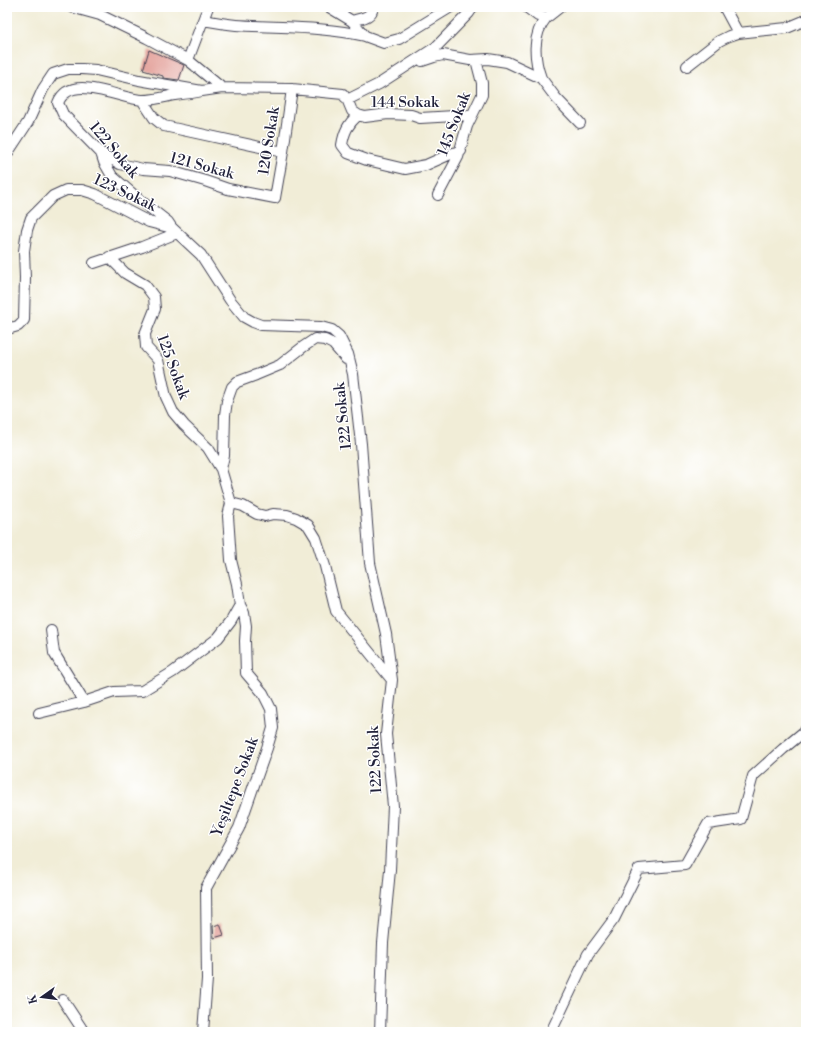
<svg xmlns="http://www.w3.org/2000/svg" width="813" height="1039" font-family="'Libre Bodoni',serif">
  <rect width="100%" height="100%" fill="#fff"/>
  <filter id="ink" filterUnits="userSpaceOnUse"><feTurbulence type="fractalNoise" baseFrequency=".025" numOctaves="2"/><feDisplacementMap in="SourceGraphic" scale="8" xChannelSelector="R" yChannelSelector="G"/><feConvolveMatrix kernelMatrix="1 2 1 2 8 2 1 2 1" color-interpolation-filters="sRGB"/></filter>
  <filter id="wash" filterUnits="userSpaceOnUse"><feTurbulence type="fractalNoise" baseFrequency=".012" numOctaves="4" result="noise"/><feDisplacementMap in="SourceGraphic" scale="16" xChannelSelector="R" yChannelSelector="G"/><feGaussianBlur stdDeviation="0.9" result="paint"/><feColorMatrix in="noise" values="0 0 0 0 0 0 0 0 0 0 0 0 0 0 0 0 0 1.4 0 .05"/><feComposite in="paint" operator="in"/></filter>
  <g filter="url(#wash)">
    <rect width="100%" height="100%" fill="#f1edd7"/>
    <g id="blocks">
      <path fill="#e4a39c" d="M149 50 184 65 179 80 163 78V76L143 70Z
        M220 924 224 935 214 938 213 926Z"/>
    </g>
  </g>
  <g filter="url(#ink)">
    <use href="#blocks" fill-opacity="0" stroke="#414052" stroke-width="1"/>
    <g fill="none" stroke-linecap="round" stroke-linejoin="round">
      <defs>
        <path id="street" d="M71 7 100 15 147 38 188 60 222 88
          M329 7 352 21 365 36 384 43 399 39 451 7
          M526 7 538 16 546 18 560 7
          M724 7 738 33
          M203 20C214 22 225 24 236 25 279 28 323 26 365 36
          M352 21C361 18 372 18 373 7
          M188 60 208 7
          M422 61 434 57 443 55 470 60 488 59 507 62 541 78 556 98 580 123
          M687 66 719 41 729 36 738 33 787 28 806 20
          M541 78C534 59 532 35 546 18
          M202 91C193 93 183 94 174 95 164 97 154 100 143 100 121 100 70 71 58 103L63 114 101 153 104 162 112 176 141 201 168 222 172 228 201 255 230 300 244 317 253 322 261 325 321 327 332 330 339 336 348 354 353 374 361 444 370 563 386 634 392 680 386 734 393 806 390 870 383 943 380 1032
          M347 99 352 111 358 115 365 117 388 114 411 115 420 118 472 115
          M142 100 154 118 164 126 283 152
          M358 115C348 124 344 132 342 145L348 153 367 160 405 169 426 165 453 153 461 151
          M101 153 120 164 143 169 170 171 205 181 228 189 275 198 283 152 292 89
          M7 154 28 122 43 89 53 74 68 69H82L96 70 139 80 202 91 222 88 292 89 343 94 345 97 349 99 379 84 436 47 469 13 473 7
          M438 195 458 157 467 126 482 95V83L476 60
          M109 257 125 273 145 285 154 297 155 309 145 334 146 347 158 360 166 397 173 412 184 425 208 448 221 469 231 503
          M94 263 142 247 177 233
          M7 325 11 328 18 326 24 320 25 278 24 251 27 230 31 218 53 196 66 190H82L95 194 149 222 172 228
          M221 469 224 456 225 415 227 401 232 387 237 382 256 375 280 365 303 347 315 339 325 340 333 344 346 359
          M231 503 243 506 257 514 265 516 273 514 287 515 296 518 308 525 316 538 325 566 336 611 392 680
          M51 630 54 653 84 702
          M39 713 84 702 114 692 142 691 173 672 218 638 231 621 240 605
          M63 1000 84 1032
          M203 1032 207 979 206 888 239 828 267 748 273 728 271 709 263 693 246 673 245 641 246 626 244 613 240 605 237 584 231 560 228 516 231 503
          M551 1032 588 954 614 919 639 869 685 865 708 824 741 819 753 776 783 749 806 730"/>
      </defs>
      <use href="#street" stroke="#414052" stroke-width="12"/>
      <use href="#street" stroke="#fff" stroke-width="10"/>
    </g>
  </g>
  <g text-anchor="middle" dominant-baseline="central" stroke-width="3" stroke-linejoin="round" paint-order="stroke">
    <g font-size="15" fill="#22223b" stroke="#fff">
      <text x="405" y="102">144 Sokak</text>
      <text transform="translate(454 124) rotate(-69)">145 Sokak</text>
      <text transform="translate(269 141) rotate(-81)">120 Sokak</text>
      <text transform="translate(114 150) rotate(50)">122 Sokak</text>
      <text transform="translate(202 166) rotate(15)">121 Sokak</text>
      <text transform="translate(125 193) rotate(25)">123 Sokak</text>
      <text transform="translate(173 367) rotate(70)">125 Sokak</text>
      <text transform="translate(343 416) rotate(-96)">122 Sokak</text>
      <text transform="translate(375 760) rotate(-93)">122 Sokak</text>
      <text transform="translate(235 787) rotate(-69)">Yeşiltepe Sokak</text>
    </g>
  </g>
  <rect width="813" height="1039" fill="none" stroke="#fff" stroke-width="24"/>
  <g transform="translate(42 997) rotate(256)" stroke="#ffffff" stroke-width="3" paint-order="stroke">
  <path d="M0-3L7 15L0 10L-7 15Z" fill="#22223b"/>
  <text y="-6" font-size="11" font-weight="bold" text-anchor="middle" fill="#22223b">K</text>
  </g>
</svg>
